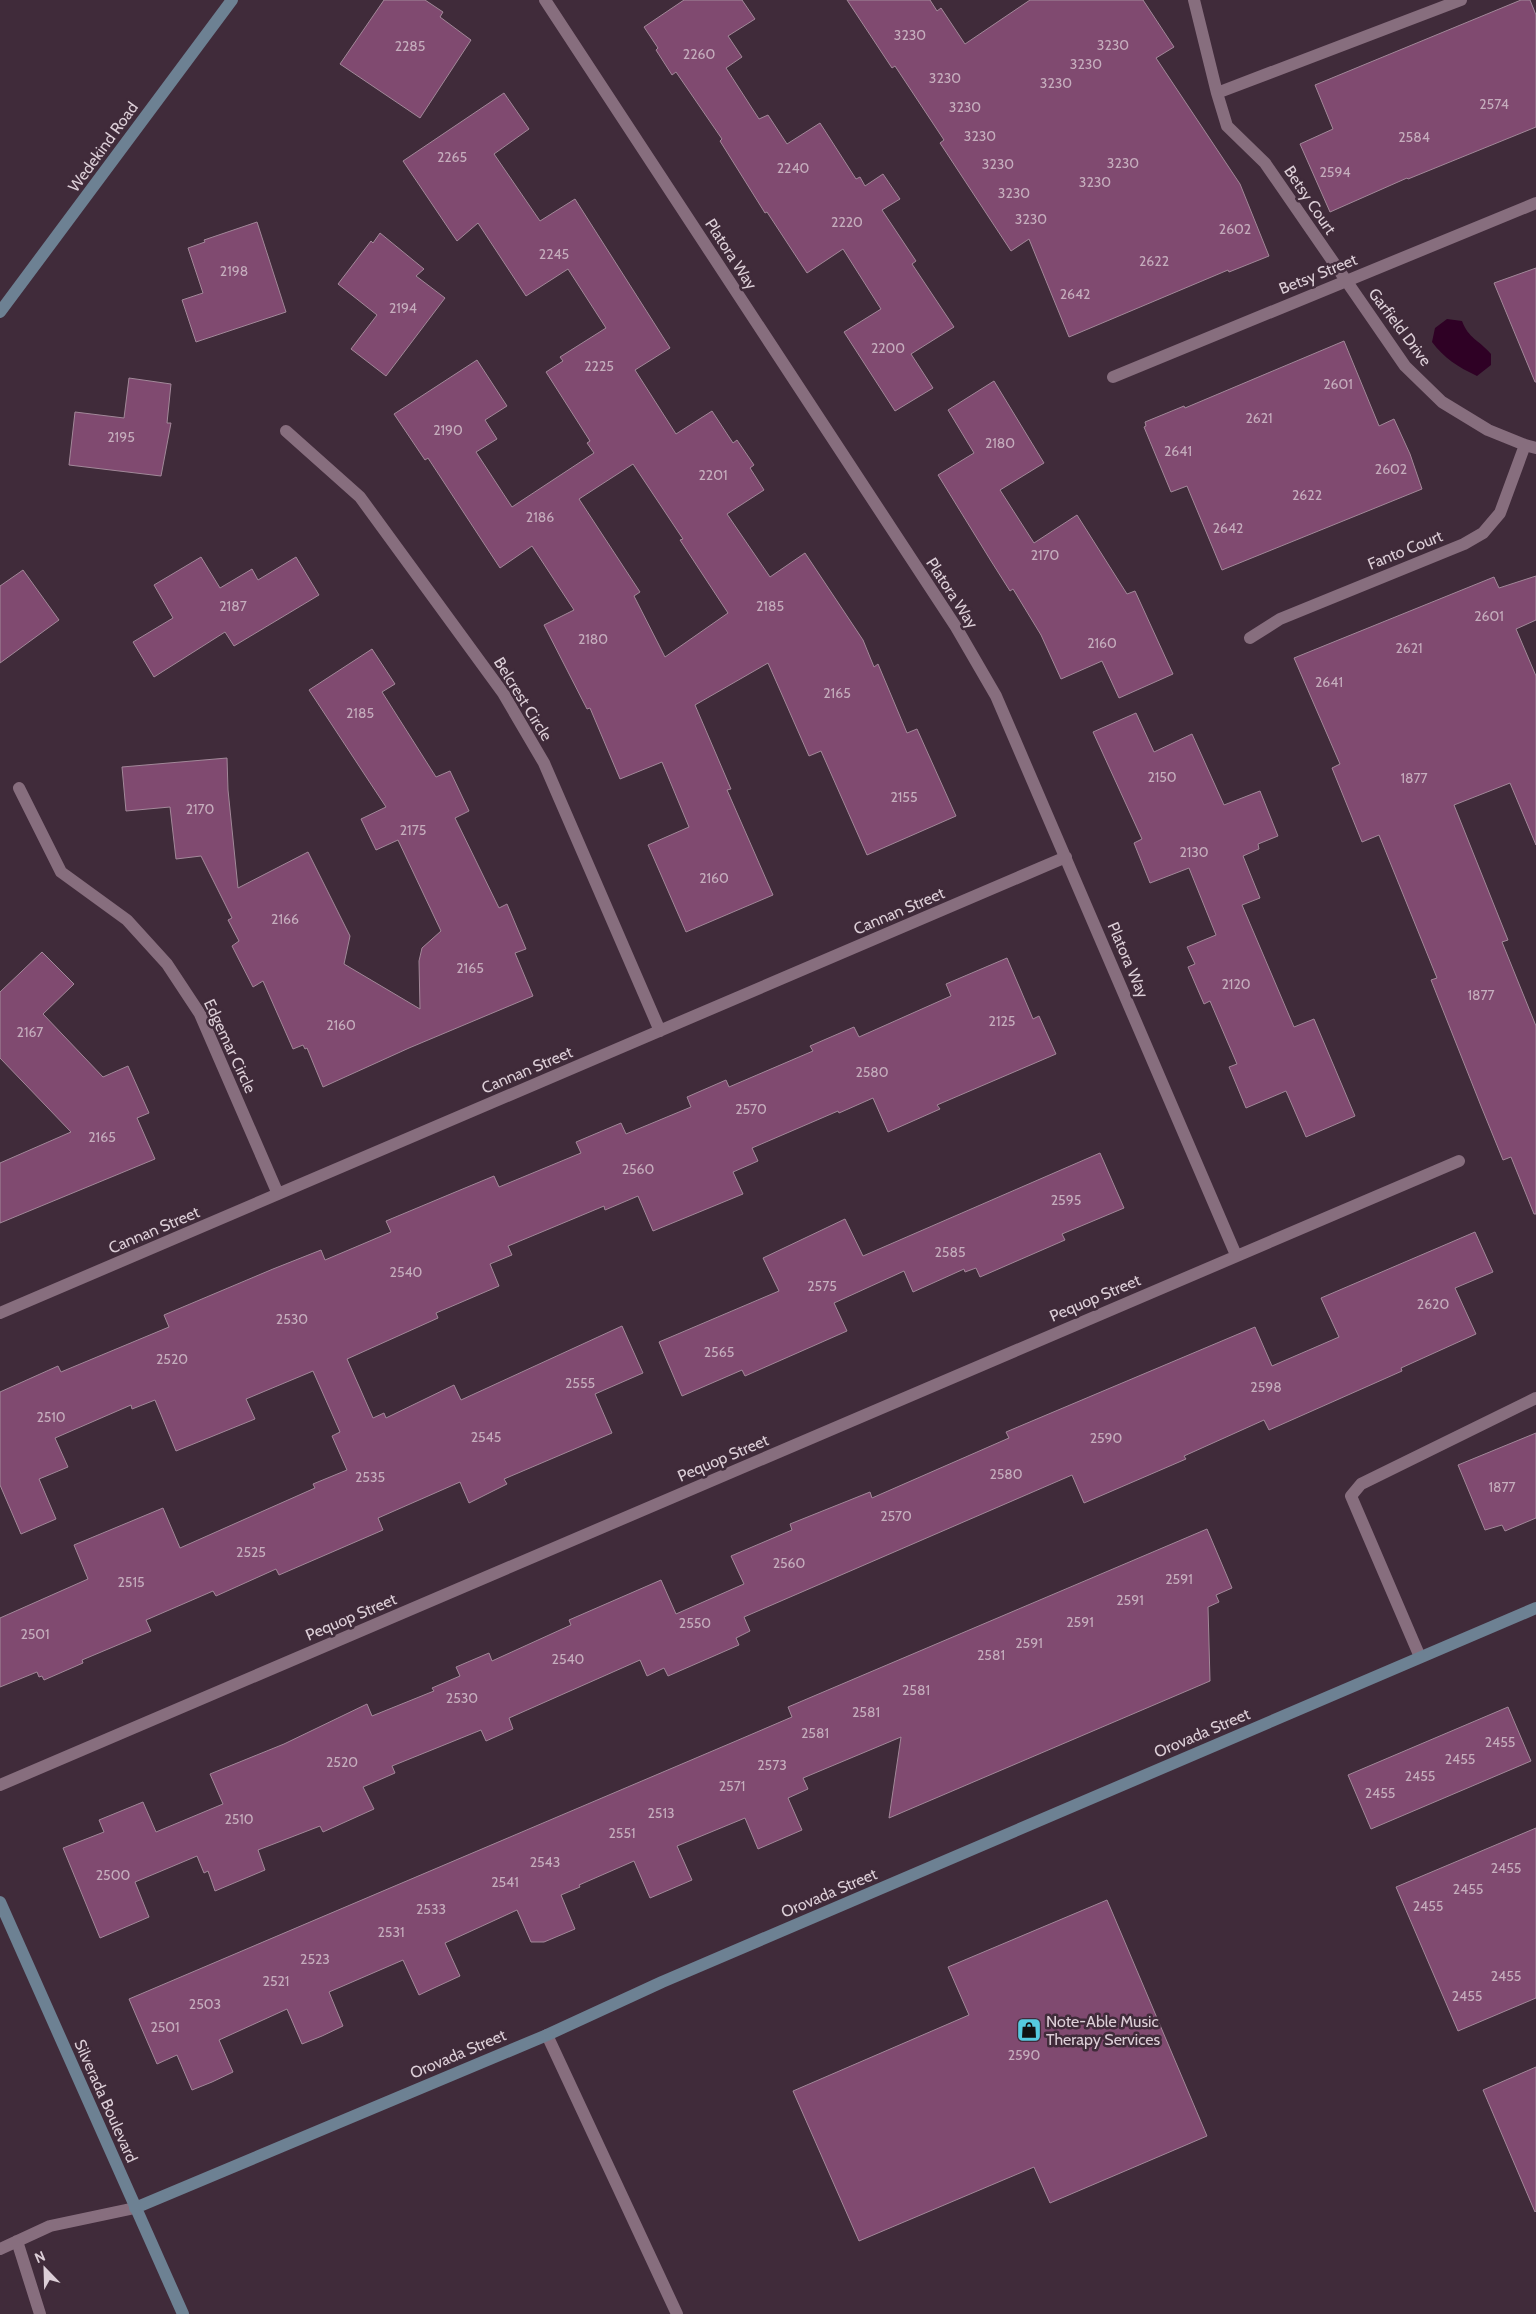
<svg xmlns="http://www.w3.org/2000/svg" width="1536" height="2314" font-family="Cabin,sans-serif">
  <rect width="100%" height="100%" fill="#402b3a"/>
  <path fill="#2f0125" d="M1447 319 1462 321C1469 339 1478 339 1491 354V365L1477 376C1458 367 1444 358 1432 342L1435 328Z"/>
  <path fill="#804a70" stroke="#a28899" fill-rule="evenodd" d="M384 0H425L443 12 440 17 471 40 420 118 340 64Z
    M684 0H742L755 19 728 36 742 57 726 68 759 119 768 115 787 144 820 123 856 179 860 177 865 186 883 174 900 199 882 210 916 261 912 264 954 327 911 354 933 388 895 411 844 332 881 309 843 249 807 273 767 212 765 213 720 141 722 139 676 72 672 75 656 50 658 48 644 27Z
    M847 0H930L937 11 941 8 965 44 1030 0H1143L1174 47 1156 58 1240 184 1269 256 1229 272 1228 270 1069 337 1029 239 1011 251 940 143 944 140 895 66 892 68Z
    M1521 0H1530L1536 15V127L1408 179 1407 178 1330 212 1300 144 1333 129 1315 85Z
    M504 93 529 129 494 154 540 221 575 199 670 348 635 370 676 434 712 411 733 443 737 440 754 465 750 468 764 490 727 514 770 577 805 553 863 640 874 667 878 664 907 733 917 729 956 816 867 855 821 751 809 756 768 663 695 705 731 789 727 790 773 895 686 932 648 845 689 827 662 762 620 779 590 708 587 709 544 625 574 610 532 546 500 568 428 458 425 460 394 414 477 360 507 406 485 420 497 439 476 452 512 507 594 453 587 443 590 441 546 372 563 361 560 357 606 328 568 269 526 296 478 223 457 241 403 161ZM633 464 683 539 680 540 728 613 665 657 634 596 640 592 579 499Z
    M257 222 286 312 196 342 182 300 203 293 188 248 205 242 204 240Z
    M380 233 424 269 416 276 445 298 386 376 351 349 377 315 338 284 371 241 373 243Z
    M1536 268V382H1535L1494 283Z
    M1344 341 1379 426 1394 419 1410 454 1422 489 1222 570 1187 486 1171 492 1144 427 1146 426 1145 422 1184 406 1185 408Z
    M129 378 171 384 167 423H171L161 476 69 465 75 412 124 418Z
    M994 381 1044 463 1000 490 1034 543 1077 515 1127 594 1135 591 1173 674 1119 698 1102 661 1061 679 1041 635 1013 589 1010 591 991 561 938 475 974 453 948 410Z
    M201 557 220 588 252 569 258 580 296 557 319 595 234 646 225 632 154 677 133 642 173 618 154 585Z
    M23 570 59 620 0 663V586Z
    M1536 576V620L1516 629 1536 676V845L1510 783 1454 805 1508 940 1502 942 1536 1026V1214H1534L1511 1157 1503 1160 1481 1106 1431 980 1437 978 1379 835 1362 842 1332 768 1340 764 1294 658 1494 577 1499 588Z
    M372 649 395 684 382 692 436 777 450 771 469 811 455 818 499 908 507 904 526 949 515 953 533 996 409 1048 323 1087 307 1048 305 1049 303 1045 293 1049 263 981 253 987 232 946 239 941 228 920 232 918 201 856 176 859 170 807 126 811 122 767 227 758 228 790 238 888 308 852 350 936 344 964 420 1009 419 961 422 948 441 931 398 840 376 850 361 819 386 807 309 690Z
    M1136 713 1154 752 1192 734 1224 805 1260 791 1278 836 1258 844 1259 849 1243 856 1260 898 1242 905 1294 1027 1314 1019 1355 1116 1306 1137 1286 1091 1246 1108 1229 1067 1237 1064 1210 1001 1204 1004 1188 967 1195 964 1187 947 1216 935 1189 868 1150 883 1134 843 1142 839 1093 732Z
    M42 952 74 984 43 1014 103 1077 128 1066 149 1113 137 1118 155 1159 0 1223V1163L71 1132 0 1058V992Z
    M1007 958 1033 1019 1039 1016 1056 1054 937 1105 940 1109 888 1132 873 1098 839 1113 838 1111 752 1148 758 1161 733 1172 743 1194 653 1231 638 1196 605 1210 604 1206 508 1246 512 1255 490 1264 499 1286 436 1313 438 1318 347 1359 373 1418 384 1413 386 1418 454 1385 461 1400 622 1326 643 1373 595 1394 612 1433 504 1479 507 1484 469 1503 460 1482 378 1518 383 1530 279 1575 276 1569 216 1596 213 1591 146 1620 151 1631 82 1660 83 1663 44 1680 42 1676 39 1677 37 1672 0 1687V1618L88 1579 74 1545 163 1508 180 1548 315 1488 313 1484 347 1470 332 1436 340 1432 313 1371 246 1399 255 1419 176 1451 155 1400 132 1409 131 1405 55 1438 68 1467 39 1479 56 1519 21 1534 0 1485V1392L58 1366 61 1372 169 1327 164 1315 273 1269 321 1250 325 1260 391 1232 386 1221 453 1193 494 1176 499 1187 581 1153 576 1142 621 1123 626 1134 691 1107 687 1097 726 1080 729 1087 813 1051 810 1046 854 1027 859 1037 951 996 946 984Z
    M1100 1153 1124 1208 1062 1234 1065 1240 980 1277 976 1268 965 1272 964 1269 913 1292 904 1271 834 1303 847 1331 745 1376 742 1370 682 1396 659 1342 779 1291 763 1258 845 1219 863 1256Z
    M1475 1232 1493 1272 1455 1288 1476 1334 1401 1368 1402 1371 1269 1430 1264 1420 1184 1456 1186 1459 1084 1503 1072 1475 744 1617 750 1631 736 1638 739 1645 668 1676 664 1668 647 1676 640 1660 509 1718 513 1729 486 1741 481 1730 392 1766 395 1773 363 1787 374 1809 323 1832 320 1826 258 1850 265 1870 215 1891 208 1871 204 1873 197 1856 135 1882 149 1917 100 1938 63 1848 104 1832 99 1820 143 1802 156 1832 223 1804 210 1774 284 1744 367 1704 372 1716 434 1691 432 1688 460 1676 456 1667 489 1653 492 1661 571 1625 569 1620 661 1580 676 1614 744 1584 731 1556 792 1530 790 1524 870 1492 872 1498 1009 1438 1006 1432 1255 1327 1272 1366 1339 1337 1321 1298Z
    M1536 1433V1518L1505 1531 1502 1525 1485 1530 1458 1465Z
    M1207 1529 1232 1588 1216 1595 1219 1602 1208 1607 1210 1681 889 1818 901 1737 803 1778 808 1789 788 1798 802 1830 758 1849 745 1818 677 1846 692 1880 650 1898 634 1861 579 1885 580 1887 561 1895 575 1929 544 1942H531L517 1910 445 1943 460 1976 436 1987 419 1995 403 1960 329 1992 343 2026 322 2036 302 2044 287 2009 219 2040 233 2072 212 2082 192 2090 177 2055 157 2064 129 1999 736 1741 792 1717 788 1707Z
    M1508 1707 1531 1761 1371 1829 1348 1775Z
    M1536 1828V1998L1458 2031 1396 1887Z
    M1107 1900 1207 2136 1050 2203 1034 2167 859 2241 793 2091 969 2015 948 1967Z
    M1536 2067V2211L1535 2212 1483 2090Z"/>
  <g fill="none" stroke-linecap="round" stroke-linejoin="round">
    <path stroke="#876e7e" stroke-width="12" d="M1194 0 1217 93 1227 126 1265 163 1405 366 1442 402 1488 430 1525 445 1536 448
      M1217 93 1461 0
      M1113 377 1536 203
      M1250 638 1280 619 1464 544 1483 533 1500 513 1525 445
      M1420 1657 1351 1496 1361 1484 1536 1398
      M547 2035 677 2314
      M17 2241 40 2314
      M0 2249 50 2226 135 2208"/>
    <path stroke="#876e7e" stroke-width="12" d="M545 0 956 627 996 696 1236 1255
      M286 431 360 497 503 693 544 763 660 1031
      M19 788 61 872 127 920 167 964 200 1014 278 1194
      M0 1313 1066 857
      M0 1785 1459 1161"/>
    <path stroke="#6d8193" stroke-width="12" d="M0 312 232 0
      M0 1902 183 2314
      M135 2208 547 2035 662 1982 1536 1608"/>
  </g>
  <defs>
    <symbol id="shop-square" viewBox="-11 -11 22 22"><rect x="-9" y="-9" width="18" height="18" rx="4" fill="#55cadf" stroke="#402b3a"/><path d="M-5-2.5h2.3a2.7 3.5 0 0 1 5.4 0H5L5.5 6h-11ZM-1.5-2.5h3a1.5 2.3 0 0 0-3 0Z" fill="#111"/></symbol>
  </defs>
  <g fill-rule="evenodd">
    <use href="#shop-square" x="1015" y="2016" width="28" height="28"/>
  </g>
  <g text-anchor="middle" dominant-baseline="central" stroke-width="5" stroke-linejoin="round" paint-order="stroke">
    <g font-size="14" fill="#c5adbd">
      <text x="910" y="35">3230</text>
      <text x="1113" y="45">3230</text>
      <text x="410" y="46">2285</text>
      <text x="699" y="54">2260</text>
      <text x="1086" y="64">3230</text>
      <text x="945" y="78">3230</text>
      <text x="1056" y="83">3230</text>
      <text x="1494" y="104">2574</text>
      <text x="965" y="107">3230</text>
      <text x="980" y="136">3230</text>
      <text x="1414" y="137">2584</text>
      <text x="452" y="157">2265</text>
      <text x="1123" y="163">3230</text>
      <text x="998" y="164">3230</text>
      <text x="793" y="168">2240</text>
      <text x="1335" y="172">2594</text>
      <text x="1095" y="182">3230</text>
      <text x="1014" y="193">3230</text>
      <text x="1031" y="219">3230</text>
      <text x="847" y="222">2220</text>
      <text x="1235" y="229">2602</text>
      <text x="554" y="254">2245</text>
      <text x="1154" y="261">2622</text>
      <text x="234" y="271">2198</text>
      <text x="1075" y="294">2642</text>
      <text x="403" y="308">2194</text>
      <text x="888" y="348">2200</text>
      <text x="599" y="366">2225</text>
      <text x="1338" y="384">2601</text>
      <text x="1259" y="418">2621</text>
      <text x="448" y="430">2190</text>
      <text x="121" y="437">2195</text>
      <text x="1000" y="443">2180</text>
      <text x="1178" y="451">2641</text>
      <text x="1391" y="469">2602</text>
      <text x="713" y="475">2201</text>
      <text x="1307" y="495">2622</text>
      <text x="540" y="517">2186</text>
      <text x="1228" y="528">2642</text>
      <text x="1045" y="555">2170</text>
      <text x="233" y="606">2187</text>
      <text x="770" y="606">2185</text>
      <text x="1489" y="616">2601</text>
      <text x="593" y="639">2180</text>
      <text x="1102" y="643">2160</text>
      <text x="1409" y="648">2621</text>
      <text x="1329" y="682">2641</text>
      <text x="837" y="693">2165</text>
      <text x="360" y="713">2185</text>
      <text x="1162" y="777">2150</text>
      <text x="1414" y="778">1877</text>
      <text x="904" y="797">2155</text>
      <text x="200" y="809">2170</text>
      <text x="413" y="830">2175</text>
      <text x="1194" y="852">2130</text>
      <text x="714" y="878">2160</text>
      <text x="285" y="919">2166</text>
      <text x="470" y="968">2165</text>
      <text x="1236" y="984">2120</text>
      <text x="1481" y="995">1877</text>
      <text x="1002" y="1021">2125</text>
      <text x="341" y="1025">2160</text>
      <text x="30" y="1032">2167</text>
      <text x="872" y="1072">2580</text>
      <text x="751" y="1109">2570</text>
      <text x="102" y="1137">2165</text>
      <text x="638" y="1169">2560</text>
      <text x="1066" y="1200">2595</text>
      <text x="950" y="1252">2585</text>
      <text x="406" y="1272">2540</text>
      <text x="822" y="1286">2575</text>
      <text x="1433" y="1304">2620</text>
      <text x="292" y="1319">2530</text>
      <text x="719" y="1352">2565</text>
      <text x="172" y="1359">2520</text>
      <text x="580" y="1383">2555</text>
      <text x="1266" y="1387">2598</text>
      <text x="51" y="1417">2510</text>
      <text x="486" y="1437">2545</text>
      <text x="1106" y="1438">2590</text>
      <text x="1006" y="1474">2580</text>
      <text x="370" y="1477">2535</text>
      <text x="1502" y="1487">1877</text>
      <text x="896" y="1516">2570</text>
      <text x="251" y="1552">2525</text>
      <text x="789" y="1563">2560</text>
      <text x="1179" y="1579">2591</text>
      <text x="131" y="1582">2515</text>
      <text x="1130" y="1600">2591</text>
      <text x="1080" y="1622">2591</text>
      <text x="695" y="1623">2550</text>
      <text x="35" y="1634">2501</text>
      <text x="1029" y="1643">2591</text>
      <text x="991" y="1655">2581</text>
      <text x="568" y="1659">2540</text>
      <text x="916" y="1690">2581</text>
      <text x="462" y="1698">2530</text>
      <text x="866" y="1712">2581</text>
      <text x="815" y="1733">2581</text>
      <text x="1500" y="1742">2455</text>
      <text x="1460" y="1759">2455</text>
      <text x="342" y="1762">2520</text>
      <text x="772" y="1765">2573</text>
      <text x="1420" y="1776">2455</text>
      <text x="732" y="1786">2571</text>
      <text x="1380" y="1793">2455</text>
      <text x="661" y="1813">2513</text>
      <text x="239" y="1819">2510</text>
      <text x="622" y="1833">2551</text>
      <text x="545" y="1862">2543</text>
      <text x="1506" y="1868">2455</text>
      <text x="113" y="1875">2500</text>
      <text x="505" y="1882">2541</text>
      <text x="1468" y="1889">2455</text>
      <text x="1428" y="1906">2455</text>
      <text x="431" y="1909">2533</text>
      <text x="391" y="1932">2531</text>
      <text x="315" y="1959">2523</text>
      <text x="1506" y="1976">2455</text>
      <text x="276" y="1981">2521</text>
      <text x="1467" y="1996">2455</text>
      <text x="205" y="2004">2503</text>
      <text x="165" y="2027">2501</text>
      <text x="1024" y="2055">2590</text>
    </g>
    <g font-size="16" fill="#dcced7" stroke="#402b3a">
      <text transform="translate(103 147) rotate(-54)">Wedekind Road</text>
      <text transform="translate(1310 200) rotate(56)">Betsy Court</text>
      <text transform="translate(731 254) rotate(57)">Platora Way</text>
      <text transform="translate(1318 274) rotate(-22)">Betsy Street</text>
      <text transform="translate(1400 327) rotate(53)">Garfield Drive</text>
      <text transform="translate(1405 550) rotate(-22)">Fanto Court</text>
      <text transform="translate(952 593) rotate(57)">Platora Way</text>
      <text transform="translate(523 699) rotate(58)">Belcrest Circle</text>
      <text transform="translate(899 911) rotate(-23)">Cannan Street</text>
      <text transform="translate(1128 960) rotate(67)">Platora Way</text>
      <text transform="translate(230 1046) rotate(65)">Edgemar Circle</text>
      <text transform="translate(527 1070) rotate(-23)">Cannan Street</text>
      <text transform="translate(154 1230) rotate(-23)">Cannan Street</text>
      <text transform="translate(1095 1298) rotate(-23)">Pequop Street</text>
      <text transform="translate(723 1458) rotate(-23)">Pequop Street</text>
      <text transform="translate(351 1617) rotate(-23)">Pequop Street</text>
      <text transform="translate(1202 1733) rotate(-23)">Orovada Street</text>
      <text transform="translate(829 1893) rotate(-23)">Orovada Street</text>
      <text transform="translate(458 2054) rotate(-23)">Orovada Street</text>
      <text transform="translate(106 2101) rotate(66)">Silverada Boulevard</text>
    </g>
    <g font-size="16" fill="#dcced7" stroke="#402b3a" text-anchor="start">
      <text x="1046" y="2021">Note-Able Music<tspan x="1046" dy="18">Therapy Services</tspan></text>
    </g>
  </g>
  <g transform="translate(45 2269) rotate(337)" stroke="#402b3a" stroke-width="4" paint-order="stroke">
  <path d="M0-4L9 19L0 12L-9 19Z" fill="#dcced7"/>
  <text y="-8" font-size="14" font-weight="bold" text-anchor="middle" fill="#dcced7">N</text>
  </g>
</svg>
